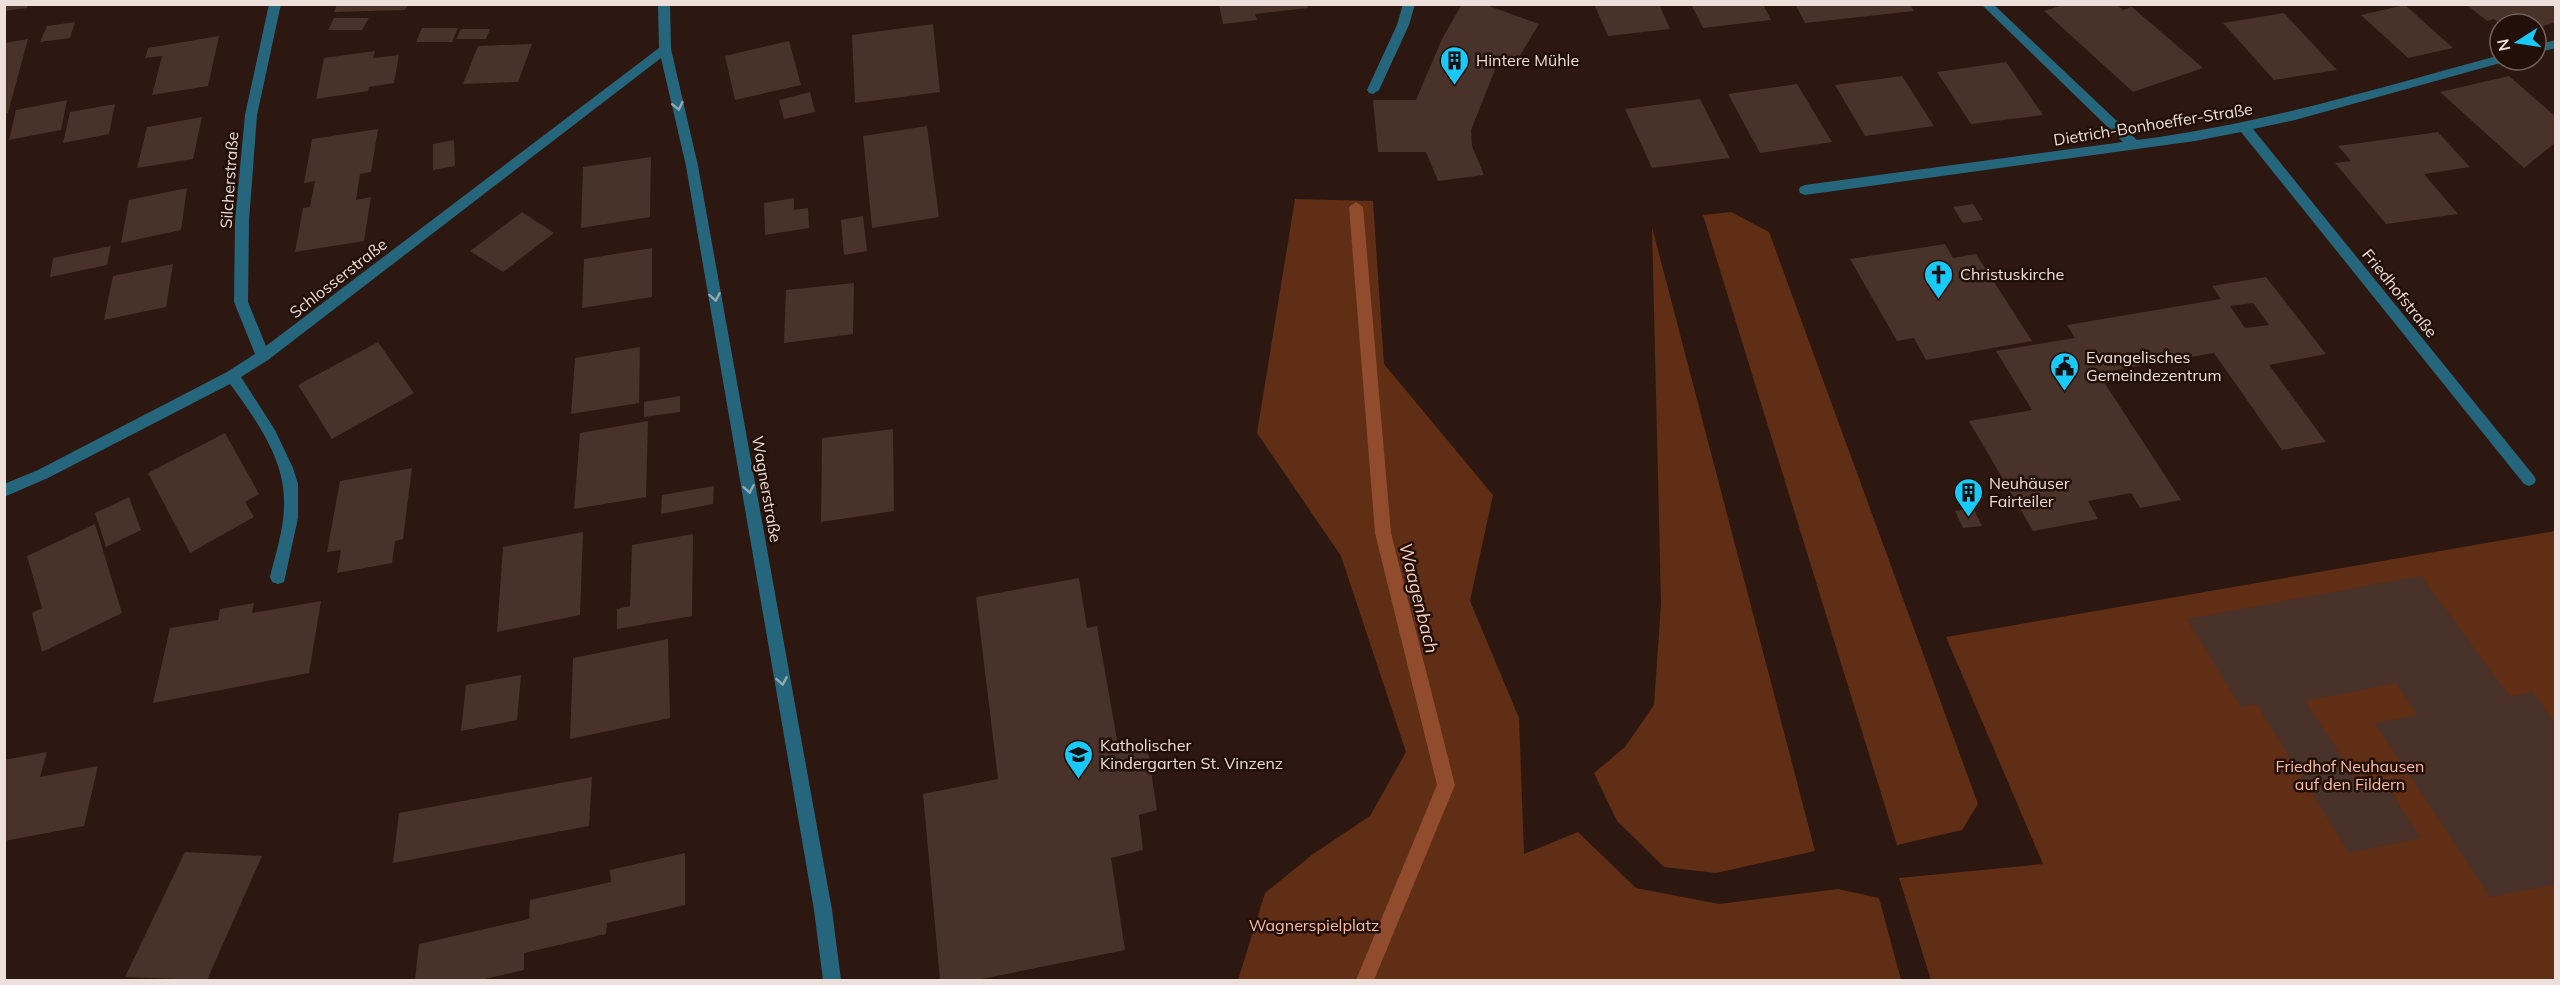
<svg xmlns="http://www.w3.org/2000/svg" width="2560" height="985" font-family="Mulish,sans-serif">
  <rect width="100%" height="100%" fill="#2c1810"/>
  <path fill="#602d15" d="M1295 199 1373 201 1384 364 1493 495 1470 601 1519 718 1524 854 1578 832 1636 888 1719 904 1838 889 1879 898 1901 980H1238L1265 893 1313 854 1370 816 1406 752 1341 556 1257 433Z
    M1731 212 1769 232 1978 804 1962 830 1897 845 1703 215Z
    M1652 227 1815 851 1716 873 1664 867 1617 821 1594 773 1625 747 1654 705 1661 604Z
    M2555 531V980H1931L1899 878 2043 864 1946 637Z"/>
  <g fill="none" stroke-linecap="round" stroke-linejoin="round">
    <path fill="#904c2c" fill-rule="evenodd" d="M1356 202 1363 207 1391 533 1455 785 1374 980H1356L1437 785 1375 533 1349 207Z"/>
  </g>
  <path fill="#483229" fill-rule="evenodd" d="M4 4H28L27 8 4 11Z
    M337 4H408L405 10 334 12Z
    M1219 4H1307L1308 8 1255 14 1257 20 1223 24Z
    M1462 4H1483L1539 24 1516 62 1500 57 1471 130 1472 146 1484 175 1438 181 1426 152H1378L1373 100H1416L1442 39Z
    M1594 4H1659L1670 29 1608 36Z
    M1691 4H1763L1771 20 1703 28Z
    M1795 4H1910L1914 11 1805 23Z
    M2066 4H2116L2123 10 2132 7 2203 68 2133 92 2044 11Z
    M2556 4V22L2536 28V24H2501L2494 19 2487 21 2467 5Z
    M2405 5 2453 48 2408 58 2361 15Z
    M2284 13 2310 41 2337 70 2274 80 2223 23Z
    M334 18H369L362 30H328Z
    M75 22 70 38 40 42 47 26Z
    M933 24 940 92 855 103 852 35Z
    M422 28H458L452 42H416Z
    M461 29H490L486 39H456Z
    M219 36 208 86 152 95 162 56 145 58 148 48Z
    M28 39 8 113 4 114V43Z
    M789 41 801 85 735 100 725 56Z
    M532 44 518 82 463 84 478 46Z
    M375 51 373 58 399 55 394 83 369 87 368 91 316 99 324 58Z
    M2006 62 2043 115 1971 124 1937 72Z
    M1902 76 1934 126 1865 136 1835 85Z
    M2509 76 2556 117V142L2524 168 2440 92Z
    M1797 84 1832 142 1760 153 1728 94Z
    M810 92 815 112 784 119 779 100Z
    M1700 99 1730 158 1652 168 1625 109Z
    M67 100 61 130 9 140 16 110Z
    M115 104 109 134 63 143 70 112Z
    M202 117 193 159 137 168 147 127Z
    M927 126 939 217 872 228 863 136Z
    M378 129 371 172 360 174 356 200 371 197 364 241 295 252 303 208 310 207 315 181 304 183 312 139Z
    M2438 132 2470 167 2424 174 2458 214 2386 224 2335 163 2351 161 2338 146Z
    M454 140 455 166 433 170V144Z
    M651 157 650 217 581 228 583 167Z
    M187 188 181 230 121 243 129 200Z
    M794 198V210L808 208 809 228 765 235 764 203Z
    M1973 204 1983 220 1963 223 1953 207Z
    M522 212 554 233 503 272 470 251Z
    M863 216 867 251 844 255 841 220Z
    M1945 244 1953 258 1976 254 2032 341 1926 360 1914 338 1897 341 1850 259Z
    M111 246 107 265 50 277 53 258Z
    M652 248V297L582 308 584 259Z
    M173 264 166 307 104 320 113 276Z
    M2266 277 2326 354 2269 365 2326 442 2282 450 2214 353 2098 373 2181 500 2140 508 2131 493 2088 501 2098 519 2033 531 1969 421 2032 410 1996 351 2075 338 2067 325 2221 299 2212 286ZM2253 303 2269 325 2245 328 2230 306Z
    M854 283 853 334 784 343 786 290Z
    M378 342 414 393 332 439 298 385Z
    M640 347 639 403 571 414 575 358Z
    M680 396V412L644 417V402Z
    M648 421 646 497 574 509 580 433Z
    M893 429 894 511 821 522 822 438Z
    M225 433 259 494 245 502 254 517 190 553 148 473Z
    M412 468 403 539 395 541 392 563 337 573 341 550 327 552 340 481Z
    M714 486 713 504 661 514 662 495Z
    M129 497 141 530 106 547 95 513Z
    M1973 508 1982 526 1963 528 1955 511Z
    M95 524 122 613 42 652 32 613 42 608 27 556Z
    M583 532 580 615 497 632 503 547Z
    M693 534 692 616 617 629V609L630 606 632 545Z
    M2421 576 2510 697 2532 692 2556 724V884L2490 897 2375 723 2418 715 2396 683 2305 701 2363 790 2386 785 2421 838 2349 853 2257 704 2241 707 2187 619Z
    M1079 578 1087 628 1097 626 1119 751 1147 745 1157 810 1139 815 1143 850 1111 858 1125 950 977 980H940L923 794 998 779 976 597Z
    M321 601 309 673 153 703 170 628 218 620 220 609 254 603 252 613Z
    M668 639 670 718 570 739 573 658Z
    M521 675 517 720 461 731 466 685Z
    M47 752 40 777 98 766 84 826 4 841V760Z
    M592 777 589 826 393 863 399 813Z
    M185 852 262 856 207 980 125 977Z
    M685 853V905L607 923 606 934 524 953V970L480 980H415L419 944 529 919 530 900 611 882 610 870Z"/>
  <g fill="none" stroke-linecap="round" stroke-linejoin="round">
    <path fill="#26667c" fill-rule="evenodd" d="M269 4H281L257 115 249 221 248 302 266 346 659 48 658 4H670L671 49 698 166 832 910 841 980H823L814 910 686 166 661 58 268 360 241 377 275 430 293 468 298 484V518L284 582 278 584 272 582 270 577C276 552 285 526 284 500 284 457 254 417 230 384L48 478 4 497V484L38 470 227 372 255 354 234 302 235 221 245 115Z
      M1403 4H1415L1409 25 1379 90 1373 94 1369 93 1367 90 1397 25Z
      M1981 4H1993L2137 140C2261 124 2380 88 2500 55V60H2505L2504 62 2295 120 2253 129 2534 476 2536 480 2534 484 2529 486 2524 484 2241 132 2195 141 1805 195 1800 193 1799 190 1800 187 1805 185 2123 142Z
      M2556 40V48L2536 53V45Z"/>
  </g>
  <defs><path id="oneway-chevron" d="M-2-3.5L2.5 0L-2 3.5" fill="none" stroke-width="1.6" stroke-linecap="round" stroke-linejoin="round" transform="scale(1.5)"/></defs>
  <g stroke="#93a9af">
    <use href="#oneway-chevron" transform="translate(678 106) rotate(77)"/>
    <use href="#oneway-chevron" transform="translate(715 297) rotate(80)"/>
    <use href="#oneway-chevron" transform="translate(749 489) rotate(80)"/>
    <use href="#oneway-chevron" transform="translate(782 681) rotate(80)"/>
  </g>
  <defs>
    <symbol id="building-pin" viewBox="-11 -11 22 30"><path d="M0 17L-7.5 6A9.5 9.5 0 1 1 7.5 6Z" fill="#18cafc" stroke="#220f07"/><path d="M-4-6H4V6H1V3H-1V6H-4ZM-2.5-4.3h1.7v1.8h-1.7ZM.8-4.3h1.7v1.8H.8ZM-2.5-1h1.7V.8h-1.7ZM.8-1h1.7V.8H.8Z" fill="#111"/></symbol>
    <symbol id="church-pin" viewBox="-11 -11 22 30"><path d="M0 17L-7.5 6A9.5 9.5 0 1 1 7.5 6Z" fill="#18cafc" stroke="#220f07"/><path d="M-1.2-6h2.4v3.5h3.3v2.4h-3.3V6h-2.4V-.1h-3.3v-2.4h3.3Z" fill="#111"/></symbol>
    <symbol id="civic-pin" viewBox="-11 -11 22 30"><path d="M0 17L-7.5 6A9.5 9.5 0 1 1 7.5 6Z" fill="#18cafc" stroke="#220f07"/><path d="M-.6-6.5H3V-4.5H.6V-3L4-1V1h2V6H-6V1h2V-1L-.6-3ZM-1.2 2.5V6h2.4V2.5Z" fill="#111"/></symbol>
    <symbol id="school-pin" viewBox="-11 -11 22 30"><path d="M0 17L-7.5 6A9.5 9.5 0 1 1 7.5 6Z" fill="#18cafc" stroke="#220f07"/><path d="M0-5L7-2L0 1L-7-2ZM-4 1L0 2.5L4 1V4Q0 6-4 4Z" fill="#111"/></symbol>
  </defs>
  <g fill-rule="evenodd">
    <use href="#building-pin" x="1438" y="44" width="33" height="45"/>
    <use href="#church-pin" x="1922" y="258" width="33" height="45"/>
    <use href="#civic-pin" x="2048" y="350" width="33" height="45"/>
    <use href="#building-pin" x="1952" y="476" width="33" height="45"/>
    <use href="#school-pin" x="1062" y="738" width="33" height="45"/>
  </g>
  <g text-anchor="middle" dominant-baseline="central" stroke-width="5" stroke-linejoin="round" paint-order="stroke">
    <g font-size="16" fill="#eddfd9" stroke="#220f07" text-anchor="start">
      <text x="1476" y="60">Hintere Mühle</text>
      <text x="1960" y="274">Christuskirche</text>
      <text x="2086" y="357">Evangelisches<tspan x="2086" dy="18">Gemeindezentrum</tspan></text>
      <text x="1989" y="483">Neuhäuser<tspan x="1989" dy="18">Fairteiler</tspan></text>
      <text x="1100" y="745">Katholischer<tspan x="1100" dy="18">Kindergarten St. Vinzenz</tspan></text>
    </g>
    <g font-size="16" fill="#eddfd9" stroke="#220f07">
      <text transform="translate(2153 124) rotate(-9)">Dietrich-Bonhoeffer-Straße</text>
      <text transform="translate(229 180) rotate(-86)">Silcherstraße</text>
      <text transform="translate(338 278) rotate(-38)">Schlosserstraße</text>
      <text transform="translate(2400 293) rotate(51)">Friedhofstraße</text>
      <text transform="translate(767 489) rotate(80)">Wagnerstraße</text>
    </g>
    <g font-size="16" fill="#fabda3" stroke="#220f07">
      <text x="2350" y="766">Friedhof Neuhausen<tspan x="2350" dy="18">auf den Fildern</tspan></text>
      <text x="1314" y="925">Wagnerspielplatz</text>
    </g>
    <g font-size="18" font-style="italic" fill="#fad1bf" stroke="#220f07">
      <text transform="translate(1419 598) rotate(76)">Waagenbach</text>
    </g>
  </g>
  <rect width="2560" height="985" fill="none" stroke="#eddfd9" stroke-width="12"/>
  <g transform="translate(2518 42) rotate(258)"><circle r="28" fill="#220f07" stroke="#73625b" stroke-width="1.5"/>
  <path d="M0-4.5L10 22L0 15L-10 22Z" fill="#18cafc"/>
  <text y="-9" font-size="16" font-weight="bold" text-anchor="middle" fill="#eddfd9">N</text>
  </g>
</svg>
